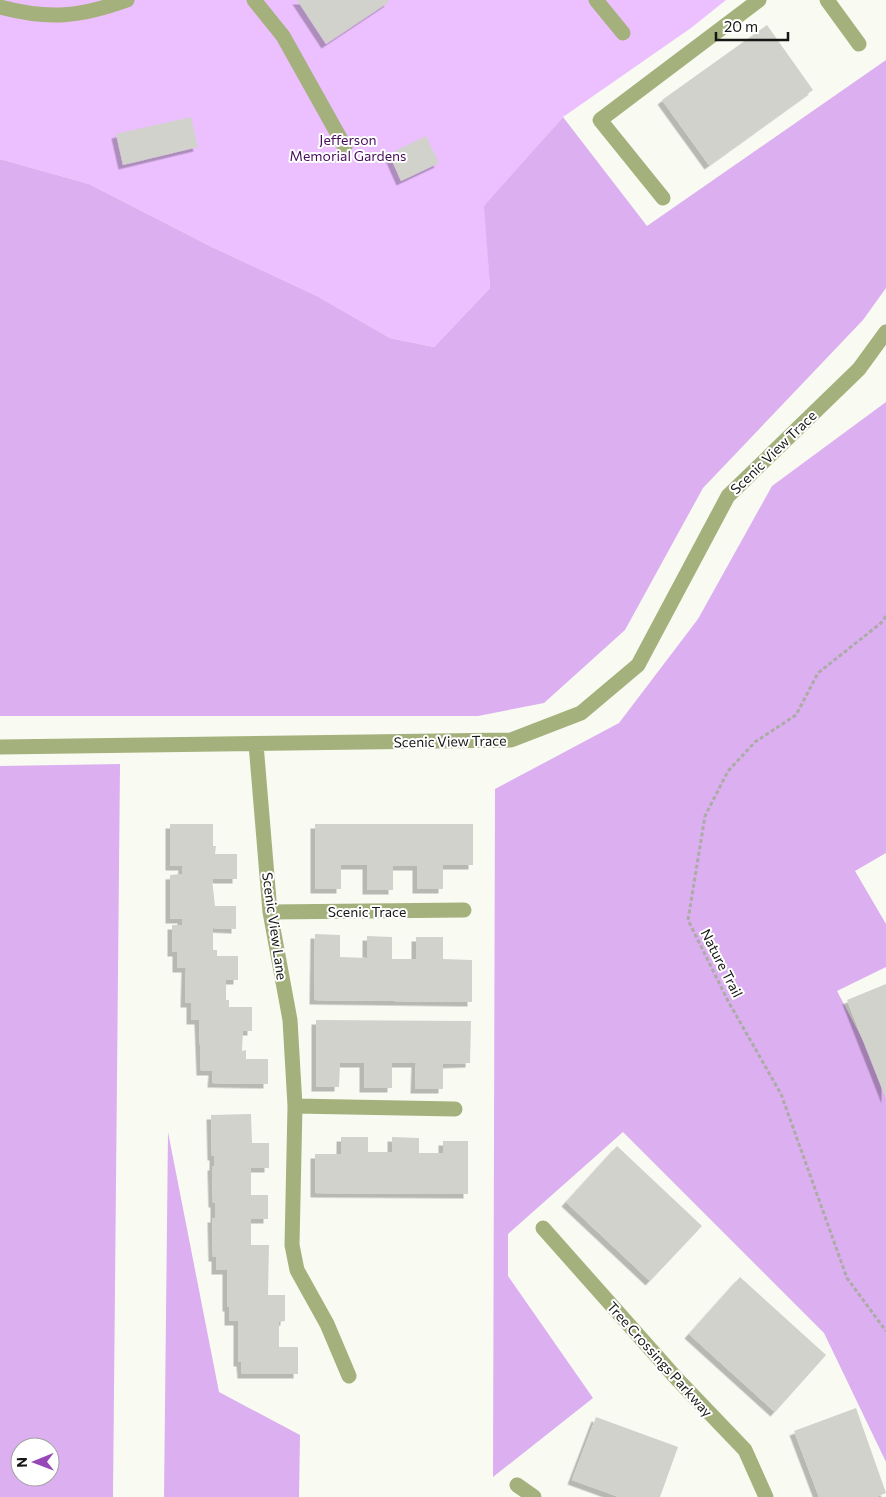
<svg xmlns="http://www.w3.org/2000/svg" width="886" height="1497" font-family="Commissioner,sans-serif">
  <defs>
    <filter id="shadow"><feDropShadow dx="-4.5" dy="4.5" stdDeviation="0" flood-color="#0004"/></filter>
  </defs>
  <rect width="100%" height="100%" fill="#f9fbf3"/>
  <path fill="#ecc0ff" d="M0 0H726L691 28 563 117 485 206 490 288 434 347 390 338 317 296 212 247 89 184 0 159Z"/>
  <path fill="#dcaff0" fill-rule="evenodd" d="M886 60V288L863 320 703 488 625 630 544 703 478 716H0V159L89 184 212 247 317 296 390 338 434 347 490 288 484 206 563 117 647 226Z
    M886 402V853L855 871 886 924V967L837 991 886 1084V1462L824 1333 623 1132 508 1234V1276L593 1398 493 1477 495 789 619 723 698 619 772 486Z
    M120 764 113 1497H0V766ZM20 1447H50V1477H20Z
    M168 1132 219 1392 300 1435 299 1497H164Z"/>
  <path fill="#d0d2cb" filter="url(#shadow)" d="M297 0H387L389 2 326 44Z
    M767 25 813 90 709 165 662 100Z
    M191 117 198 147 123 165 116 134Z
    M426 136 439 163 401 181 389 154Z
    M170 824H213V846H216L215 854H237V879H212L215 906H236V929L213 928V950H217V956H238V980H226V1000H229V1007H252V1031H243L242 1051 246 1050V1059H268V1084L212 1083 213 1071H201L199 1020H191V1003H185L186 968H177V952H172V925H182V919H170V875L182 874 183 866H170Z
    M315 824H473V865H443V889H417V866H393V890H367V865H341V889H315Z
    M315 934 340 935V957L367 958V936L392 937V959H416V937H443V959L472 960V1002L314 1000Z
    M886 984V1099L847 1000Z
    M316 1020 471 1021 470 1063 443 1064V1089H415L416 1063H392V1088H364V1063H340L339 1087H316Z
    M251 1114 252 1143H269V1168H251V1195H268V1219H251V1245H269L268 1295H285V1321L279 1322V1347H298V1374H242L241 1362H238V1321H229V1307H227V1270H216V1257H213L212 1218H215V1203H213L212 1166H214V1156H212L211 1115Z
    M341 1137H368V1152H392V1137L419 1138V1153H443V1141H468V1194L315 1193V1154H341Z
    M617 1146 702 1226 650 1281 566 1202Z
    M740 1277 826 1355 775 1412 689 1334Z
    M856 1408 886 1493 876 1497H819L794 1431Z
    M596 1417 678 1447 660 1497H619L572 1480Z"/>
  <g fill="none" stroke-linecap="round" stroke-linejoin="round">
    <path stroke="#abaca6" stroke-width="3" stroke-dasharray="4 2.5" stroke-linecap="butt" d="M886 616 881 623 818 673 796 715 755 742 728 771 705 816 688 920 728 1001 781 1094 847 1278 886 1331"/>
    <path stroke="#a5b17c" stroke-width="15" d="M254 0 283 36 345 147
      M596 0 623 33
      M827 0 859 44
      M0 7C49 20 80 17 127 0
      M663 198 600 120 759 0
      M256 744 270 912 290 1020 295 1106 292 1245 297 1270 327 1324 349 1376
      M0 747 511 740 581 713 638 665 728 496 859 369 886 332
      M270 912 464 910
      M295 1106 455 1109
      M543 1228 677 1379 745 1450 766 1497
      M517 1485 534 1497"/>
  </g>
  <g text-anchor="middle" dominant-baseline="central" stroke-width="4" stroke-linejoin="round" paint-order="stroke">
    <g font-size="14" fill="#470d5b" stroke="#fff">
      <text x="348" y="139">Jefferson<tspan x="348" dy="16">Memorial Gardens</tspan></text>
    </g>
    <g font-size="14" fill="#161714" stroke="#fff">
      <text transform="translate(773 452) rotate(-44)">Scenic View Trace</text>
      <text transform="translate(450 741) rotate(-1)">Scenic View Trace</text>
      <text x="367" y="911">Scenic Trace</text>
      <text transform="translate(275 926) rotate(82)">Scenic View Lane</text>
      <text transform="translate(722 963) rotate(63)">Nature Trail</text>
      <text transform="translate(660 1359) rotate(48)">Tree Crossings Parkway</text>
    </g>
  </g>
  <g transform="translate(35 1462) rotate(269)"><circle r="24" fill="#ffffff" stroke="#a2a2a1"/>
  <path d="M0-4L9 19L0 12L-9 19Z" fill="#9847b7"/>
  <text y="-8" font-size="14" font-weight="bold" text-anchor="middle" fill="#161714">N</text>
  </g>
  <path d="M716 32v8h72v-8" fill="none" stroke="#161714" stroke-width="2.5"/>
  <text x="724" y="32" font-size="15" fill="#161714" stroke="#ffffff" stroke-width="4" paint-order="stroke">20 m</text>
</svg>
